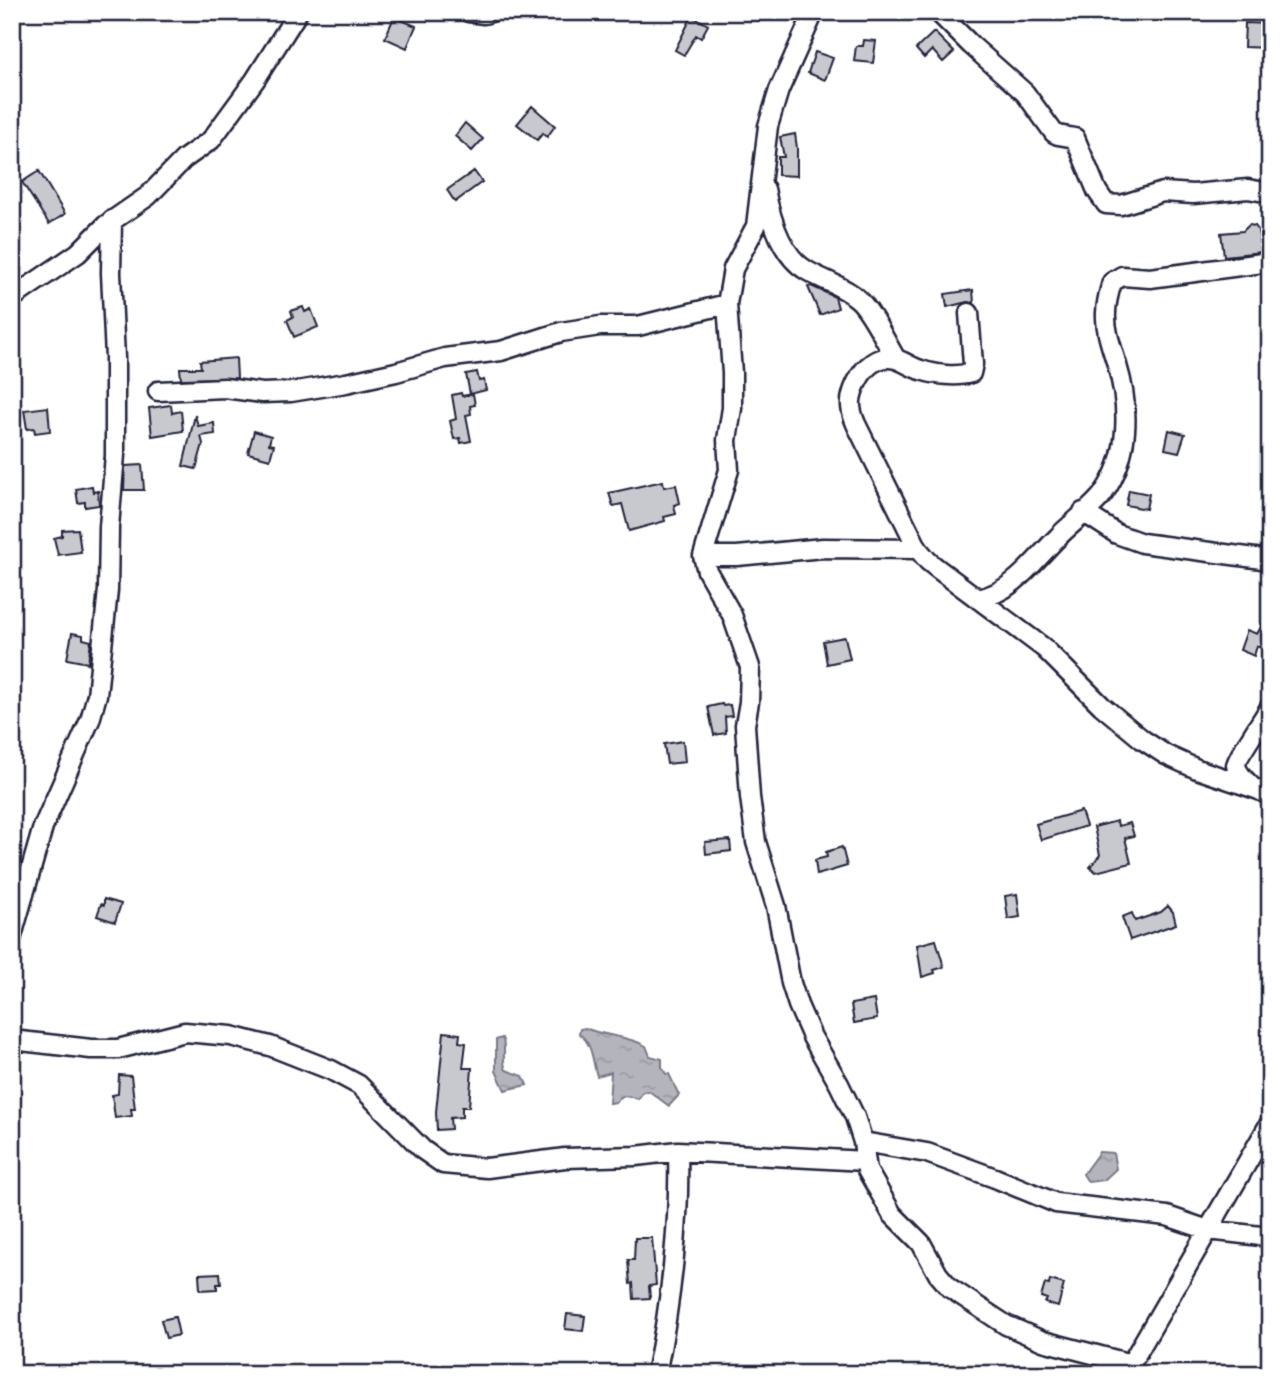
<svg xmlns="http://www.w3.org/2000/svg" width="1282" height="1386" font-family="'Architects Daughter',sans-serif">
  <defs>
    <pattern id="water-ripples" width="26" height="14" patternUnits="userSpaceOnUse" patternTransform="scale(1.75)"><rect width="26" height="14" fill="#b4b4bc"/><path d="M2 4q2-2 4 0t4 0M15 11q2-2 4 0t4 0" fill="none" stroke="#9a9aa2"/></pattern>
  </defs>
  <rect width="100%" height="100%" fill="#fff"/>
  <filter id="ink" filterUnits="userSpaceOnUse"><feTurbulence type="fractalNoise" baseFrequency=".0143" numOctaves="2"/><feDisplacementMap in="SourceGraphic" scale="14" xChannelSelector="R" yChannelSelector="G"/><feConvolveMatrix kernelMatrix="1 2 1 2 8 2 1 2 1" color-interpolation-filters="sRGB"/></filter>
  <g filter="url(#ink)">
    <path fill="url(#water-ripples)" stroke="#7a7a88" stroke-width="2" d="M585 1028C605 1037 627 1035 646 1046L650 1056 662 1059V1067L666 1074H669L679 1095 669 1106 649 1091 643 1092 638 1099C628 1096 623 1093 616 1102L609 1103 611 1072 597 1076C592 1061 593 1043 579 1034L580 1029Z
      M502 1038C507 1047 501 1060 506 1070L523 1076 527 1085 505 1090 496 1071V1040Z
      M1099 1152 1113 1153 1116 1169 1104 1180 1088 1182 1083 1174Z"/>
    <path fill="#c8c8cf" stroke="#22223b" stroke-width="2" d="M692 16 708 25 701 38 696 35 684 55 675 50Z
      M394 17 416 26 407 48 385 38Z
      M1245 23 1270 24V48L1244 47Z
      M934 32 954 52 943 62 932 50 924 58 916 49Z
      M864 40 876 41 873 63 854 61 856 46H863Z
      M815 52 833 58 825 80 808 73Z
      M532 106 555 126 547 137 543 133 537 140 517 124Z
      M465 123 483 139 472 151 455 136Z
      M795 134 797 148V176L778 175V157H784L780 137Z
      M39 171 65 214 49 224 22 182Z
      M474 171 482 182 455 202 447 190Z
      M1249 225 1255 226 1258 230 1262 252 1224 256 1221 233 1243 231Z
      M811 286 835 297 838 308 820 315 808 287Z
      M973 290 974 303 967 302 947 307 945 294Z
      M303 307 305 312 311 309 318 327 294 337 287 320 293 317 291 311Z
      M236 358 237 378 181 379 180 368H201L200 361Z
      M477 372 479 381 484 380 486 390 470 394 466 374Z
      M461 393 462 396 473 394 475 405 470 406 471 414 466 415 471 441 461 443 460 438 454 439 450 421 456 419 452 395Z
      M171 405 172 413 181 411 183 431 152 436 149 408Z
      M48 407 50 431 35 433 34 428 27 429 24 410Z
      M195 415 198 426 214 423 215 434 201 436 203 444 196 469 183 466Z
      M1169 430 1185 434 1179 452 1165 449Z
      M254 431 271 436 269 444 274 445 270 459 248 453Z
      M142 465 144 490H124L125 466Z
      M663 481 664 487 676 485 680 503 674 505 676 514 664 517 665 521 629 531 622 504 613 506 609 493Z
      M92 486 93 492 98 491 99 505 85 507V502L78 503 76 489Z
      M1129 490 1149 494 1146 509 1126 505Z
      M78 529 81 552 58 555 54 538 62 536V530Z
      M1270 611V649L1262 645 1261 648 1257 646 1254 656 1240 650 1247 630 1257 634Z
      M72 633 83 635V639L91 641 88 663 67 659Z
      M845 637 850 659 827 664 823 641Z
      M722 704 723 706 730 705 732 716 725 717 726 733 714 735 708 707Z
      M683 741 685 762 667 764 664 744Z
      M1081 811 1086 826 1041 840 1036 824Z
      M1117 821 1118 826 1130 823 1134 836 1125 838 1131 863 1096 872 1090 867 1100 855 1094 827Z
      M730 840 731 851 706 854 705 842Z
      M842 847 847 866 817 875 815 860 827 857 826 852Z
      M1017 894 1020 917 1008 919 1005 896Z
      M104 899 121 904 115 922 97 916 101 904 104 905Z
      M1168 906 1173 912 1176 924 1130 940 1122 917 1132 913 1135 921 1161 912Z
      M936 940 944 967 934 970 935 973 922 977 917 945Z
      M874 1000 877 1019 854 1023 851 1004Z
      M444 1032 460 1034 459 1042 466 1043 463 1068H472L469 1107H462V1117L450 1118 451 1129 437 1130 436 1112Z
      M119 1075 131 1076 135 1109H131L132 1116 115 1118 112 1095 118 1094Z
      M635 1238H652L656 1285 649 1286 650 1298 634 1299 633 1283 630 1284 628 1260H634Z
      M220 1273 221 1284H217V1289L200 1290 199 1274Z
      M1050 1280 1064 1284 1058 1307 1045 1303 1047 1299 1041 1297 1045 1284 1049 1285Z
      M567 1314 585 1316 583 1331 565 1329Z
      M175 1317 179 1335 166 1338 161 1320Z"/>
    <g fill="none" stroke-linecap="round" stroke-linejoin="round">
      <defs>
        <path id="minor" d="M469 12 484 14 491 12
          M814 12 779 90 768 126 756 226 733 269 727 304 732 373V408L727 440 729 470 703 556 707 571 732 615 750 667 749 702 745 725 750 797 756 842 776 906 791 983 798 1005 812 1037 839 1084 855 1117 863 1142 867 1170 892 1214 921 1243 938 1274 950 1288 1006 1325 1043 1341 1131 1364
          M938 12 971 45 1025 93 1054 133 1058 135 1075 138 1097 191 1106 204 1121 205 1163 192 1193 194 1248 189 1270 193
          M765 189C770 216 781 255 806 270 822 280 844 286 858 299 871 310 886 343 896 359
          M12 298 78 253 106 225 148 196 184 159 211 140 255 80 298 12
          M969 313 973 364 971 373C957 377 935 375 921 370 913 368 905 362 896 359 878 354 864 367 857 382 849 398 849 408 856 424L918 549 928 561 938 569 1044 648 1102 706 1143 740 1166 755 1197 769 1259 790 1270 796
          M158 391 225 388 262 393 291 392 346 383 396 372 445 358 501 351 561 332 600 326H638L727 304
          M1083 512 1117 534 1142 543 1270 560
          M703 556H737L823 548 918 549
          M978 599C1013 592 1033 562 1057 538 1070 524 1093 508 1103 494 1130 456 1130 408 1117 365 1112 348 1105 331 1106 313 1106 303 1109 292 1112 282L1122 276 1150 278 1270 262
          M1252 787C1246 781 1237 773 1236 765 1236 759 1265 716 1270 707
          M12 936 43 827 90 720 97 695 108 590 109 527 115 455V358L111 273 112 220
          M12 1040 91 1049H118L185 1032 231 1036 270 1046 331 1070 359 1085 423 1150 443 1164 487 1168 565 1158 636 1156 678 1151 865 1161
          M863 1142 927 1153 995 1178 1056 1203 1167 1216 1208 1230 1270 1237
          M656 1374C671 1304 680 1222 678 1151
          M1125 1374 1270 1123"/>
      </defs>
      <use href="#minor" stroke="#22223b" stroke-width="23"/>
      <use href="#minor" stroke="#fff" stroke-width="18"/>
    </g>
  </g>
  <rect width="1282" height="1386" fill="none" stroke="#fff" stroke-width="42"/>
  <rect x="21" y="21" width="1240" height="1344" fill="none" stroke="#22223b" stroke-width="2.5" filter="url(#ink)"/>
</svg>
